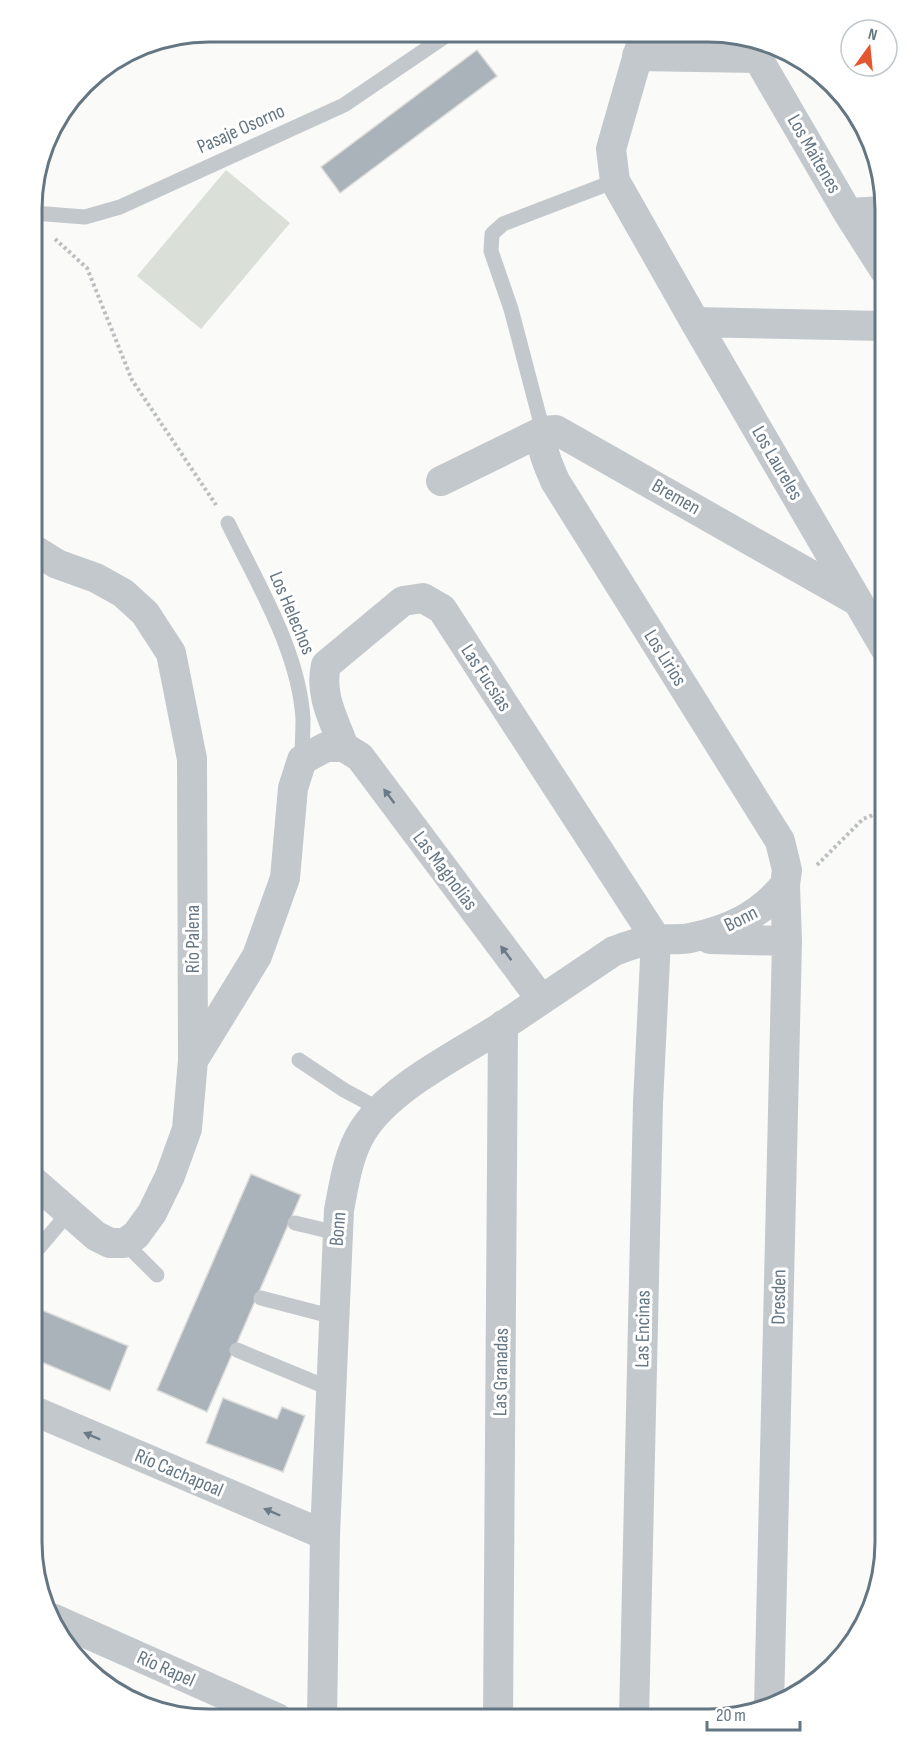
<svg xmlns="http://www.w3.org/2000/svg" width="917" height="1751" font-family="'Sofia Sans Condensed',sans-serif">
  <rect width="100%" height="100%" fill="#fafaf8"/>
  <path fill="#dadfd7" d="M226 170 290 223 201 329 137 276Z"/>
  <path fill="#aab3b9" stroke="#dcdcda" stroke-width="1.5" d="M477 50 497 76 340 193 321 167Z
    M251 1174 301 1195 207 1412 157 1390Z
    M32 1306 128 1346 110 1391 32 1358Z
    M223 1398 277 1419 282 1407 305 1416 283 1472 206 1443Z"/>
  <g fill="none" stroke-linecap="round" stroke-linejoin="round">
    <path stroke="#bbbfc2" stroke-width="4" stroke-dasharray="3 3" stroke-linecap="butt" d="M55 239 87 268 132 380 216 505
      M817 865 863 819 885 810"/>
    <path stroke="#c3c8cc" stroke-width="15" d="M33 213 85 217 120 207 344 105 450 33
      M543 431 511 309 491 251 492 234 503 224 615 181
      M228 523C257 583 299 651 303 719 303 733 302 747 302 760
      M299 1060 344 1090 379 1109
      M295 1223 337 1233
      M125 1243 157 1275
      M32 1256 69 1212
      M261 1298 334 1317
      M237 1350 331 1389"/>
    <path stroke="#c3c8cc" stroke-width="30" d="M644 34 611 149 615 181 695 322 885 648
      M745 36 848 213 885 271
      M637 56 757 58
      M848 213 885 211
      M695 322 885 326
      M543 431C540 449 548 464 555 481L780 841 787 870 785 885 787 941 769 1708
      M441 481 543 431 556 430 857 601
      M344 747C334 720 319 695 326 665L403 601 423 598 442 609 656 939 648 1103 634 1719
      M344 747 360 757 541 999
      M710 939 787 941
      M194 1059 257 956 285 878 293 788 302 760 326 747H344
      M32 1180 96 1236 110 1243H125L136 1235 152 1213 170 1176 187 1129 193 1060 192 759 171 653 145 613 123 593 96 578 57 564 33 549
      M32 1410 325 1535
      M54 1619 277 1718
      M322 1718 325 1535 339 1210C344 1184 348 1155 362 1132 389 1087 460 1054 504 1025 540 1001 577 976 614 951 628 946 643 940 658 939 669 939 680 940 690 938 729 930 759 916 785 885
      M498 1719 503 1025"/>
  </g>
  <defs><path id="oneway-solid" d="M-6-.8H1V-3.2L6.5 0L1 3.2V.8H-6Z" transform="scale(1.5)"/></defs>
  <g fill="#6a7a87">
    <use href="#oneway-solid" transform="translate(389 796) rotate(-127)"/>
    <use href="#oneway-solid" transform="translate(506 953) rotate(-127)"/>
    <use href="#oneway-solid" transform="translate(92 1436) rotate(-157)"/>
    <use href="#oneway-solid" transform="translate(272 1512) rotate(-157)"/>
  </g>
  <g text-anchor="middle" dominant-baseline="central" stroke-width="6" stroke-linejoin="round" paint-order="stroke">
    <g font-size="20" fill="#657683" stroke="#fff">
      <text transform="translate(241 129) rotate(-24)">Pasaje Osorno</text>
      <text transform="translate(814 154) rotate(60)">Los Maitenes</text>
      <text transform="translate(777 463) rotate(60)">Los Laureles</text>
      <text transform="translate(676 497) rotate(30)">Bremen</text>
      <text transform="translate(292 613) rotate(67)">Los Helechos</text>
      <text transform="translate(665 658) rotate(58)">Los Lirios</text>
      <text transform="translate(486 678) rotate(57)">Las Fucsias</text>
      <text transform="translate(445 871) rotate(53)">Las Magnolias</text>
      <text transform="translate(741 919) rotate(-26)">Bonn</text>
      <text transform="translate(193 939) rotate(-90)">Río Palena</text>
      <text transform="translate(338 1229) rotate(-85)">Bonn</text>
      <text transform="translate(779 1297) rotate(-89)">Dresden</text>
      <text transform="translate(643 1329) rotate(-89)">Las Encinas</text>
      <text transform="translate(501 1372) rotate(-89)">Las Granadas</text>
      <text transform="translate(179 1473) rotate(23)">Río Cachapoal</text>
      <text transform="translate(166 1669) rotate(24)">Río Rapel</text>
    </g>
  </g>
  <path d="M0 0H917V1751H0ZM209 42H708A167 167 0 0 1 875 209V1542A167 167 0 0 1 708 1709H209A167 167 0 0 1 42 1542V209A167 167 0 0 1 209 42Z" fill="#fff" fill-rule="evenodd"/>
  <path fill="none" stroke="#657683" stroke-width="3" d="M209 42H708A167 167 0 0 1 875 209V1542A167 167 0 0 1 708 1709H209A167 167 0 0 1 42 1542V209A167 167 0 0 1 209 42Z"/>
  <g transform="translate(869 48) rotate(15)"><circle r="28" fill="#ffffff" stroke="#c1c8cd" stroke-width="1.5"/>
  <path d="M0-4.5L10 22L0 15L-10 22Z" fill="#e4572e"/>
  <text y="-9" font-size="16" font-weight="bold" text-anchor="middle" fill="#657683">N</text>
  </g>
  <path d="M707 1721v9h93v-9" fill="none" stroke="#657683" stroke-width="3"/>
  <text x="716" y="1721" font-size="18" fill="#657683" stroke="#ffffff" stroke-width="4.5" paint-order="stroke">20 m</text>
</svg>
